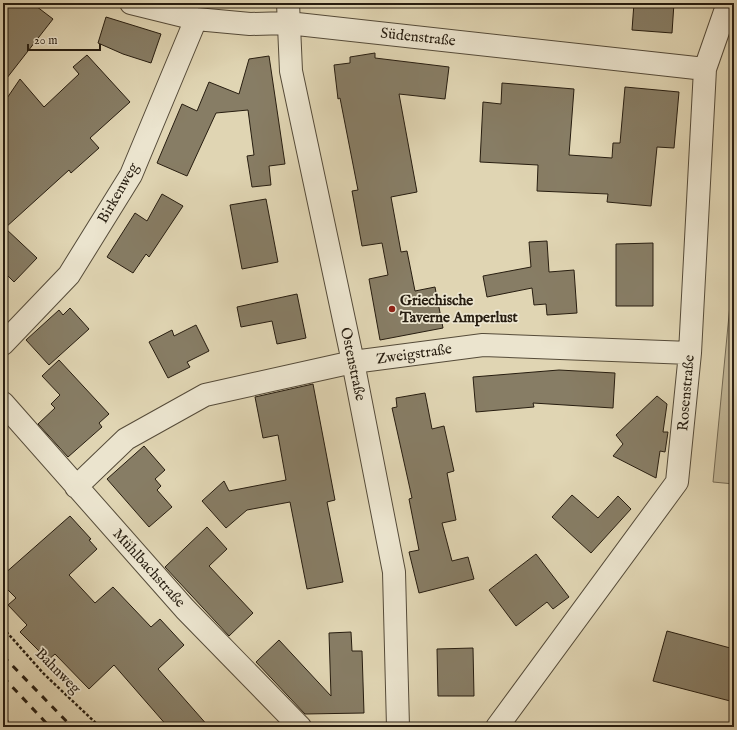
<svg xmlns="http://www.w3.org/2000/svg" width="737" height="730" font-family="'IM FELL English',serif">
  <rect width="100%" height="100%" fill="#e0d5b3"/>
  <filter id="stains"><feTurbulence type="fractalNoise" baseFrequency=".005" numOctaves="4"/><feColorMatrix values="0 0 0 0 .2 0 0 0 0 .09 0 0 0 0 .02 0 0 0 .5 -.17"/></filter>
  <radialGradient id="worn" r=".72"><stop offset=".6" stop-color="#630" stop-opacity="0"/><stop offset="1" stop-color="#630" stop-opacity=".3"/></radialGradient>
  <path fill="#c1b697" stroke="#746a54" d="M734 263V484L713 482Z"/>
  <path fill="#877d65" stroke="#271d10" d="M3 3H32L53 19 3 83Z
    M634 3H674L672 33 632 30Z
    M106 17 161 34 151 63 123 54 98 43Z
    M375 53V58L449 67 445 99 399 94 417 192 391 197 401 252 407 251 415 291 435 287 443 328 380 340 369 279 388 275 382 243 362 246 352 191 358 190 340 98 338 99 334 65 350 63V57Z
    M87 55 130 102 90 138 99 148 71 173 69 170 5 228 37 258 14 282 3 271V104L20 79 44 107 79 74 73 67Z
    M269 56 285 164 269 166 271 185 252 187 247 156 254 155 248 110 216 113 187 176 157 163 182 104 197 111 209 82 239 94 249 59Z
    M502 83 574 89 569 155 612 158 613 143H620L625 87 679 92 674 148 657 147 651 206 607 202 608 194 537 191 538 165 480 162 483 102 501 104Z
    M162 194 183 206 149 257 146 254 133 273 107 257 135 213 147 221Z
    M266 199 278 262 242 269 230 205Z
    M547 241 549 272 574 270 577 313 547 315 546 304 534 305 532 288 487 297 483 276 531 267 529 242Z
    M653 243V306H616V244Z
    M297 294 306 338 277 344 272 321 241 327 237 307Z
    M70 308 89 329 49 365 26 340 59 310 63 315Z
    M196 325 209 351 187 362 190 367 168 378 149 342 172 330 174 336Z
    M59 360 109 414 99 423 102 427 68 457 38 424 55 408 51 404 60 395 42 376Z
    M559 370 615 373 613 408 533 403 534 407 476 412 473 377Z
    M313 384 335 500 327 502 343 582 307 589 290 502 247 510 226 528 202 501 224 481 229 491 286 480 278 435 263 438 255 397Z
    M425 393 432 429 444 426 454 471 447 473 456 520 442 523 452 561 468 557 474 579 419 593 409 552 419 550 409 499 412 498 392 408 397 407 396 398Z
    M657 396 667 404 663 432H668L665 452 660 451 656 478 613 456 623 444 616 435Z
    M144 446 165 470 155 479 161 486 157 490 172 507 149 527 107 479Z
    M572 495 598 518 618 496 631 509 591 553 552 517Z
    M70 516 91 539 89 540 97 549 69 575 95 603 113 587 151 627 160 619 184 645 158 669 209 727H168L114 665 89 689 55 654 48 660 20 632 27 625 8 605 16 598 3 585V575Z
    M207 527 227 549 209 566 253 613 229 636 165 567Z
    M536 554 569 597 553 609 547 602 516 626 489 590Z
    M667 631 734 649V702L653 681Z
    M351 632 352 651H362L364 713 305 714 256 662 279 640 331 696 329 633Z
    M473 648 474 696H438L437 649Z"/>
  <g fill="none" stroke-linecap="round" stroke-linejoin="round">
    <defs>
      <path id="minor" d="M131 3 196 19 250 24 288 23 705 69
        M288 3 291 71 353 362 394 572 398 727
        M3 344 69 275 131 175 196 19
        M3 403 185 609 300 727
        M76 487 126 439 205 395 353 362 483 345 690 353
        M497 727 677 482 690 353 705 69 728 3"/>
    </defs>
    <use href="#minor" stroke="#554b39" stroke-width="24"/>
    <path stroke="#271d10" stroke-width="2.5" stroke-dasharray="3 2" stroke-linecap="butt" d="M3 628 44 674 100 727"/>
    <use href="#minor" stroke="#ebe4ce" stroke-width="22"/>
    <path stroke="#271d10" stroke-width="3" stroke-dasharray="7 7" stroke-linecap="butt" d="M3 656 72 727
      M3 677 50 727
      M3 717 13 727"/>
  </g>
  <circle fill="#8f2418" stroke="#ebe4ce" stroke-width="1.5" cx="392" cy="309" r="4"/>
  <g text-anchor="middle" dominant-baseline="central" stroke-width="3.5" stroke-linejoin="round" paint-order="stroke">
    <g font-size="15" fill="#271d10" stroke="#ebe4ce">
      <text transform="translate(418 37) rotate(6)">Südenstraße</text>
      <text transform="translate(118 193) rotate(-60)">Birkenweg</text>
      <text transform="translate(414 354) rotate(-8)">Zweigstraße</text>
      <text transform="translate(353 364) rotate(78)">Ostenstraße</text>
      <text transform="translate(686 393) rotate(-85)">Rosenstraße</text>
      <text transform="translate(149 568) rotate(48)">Mühlbachstraße</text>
      <text transform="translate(58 671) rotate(45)">Bahnweg</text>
    </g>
    <g font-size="15" font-weight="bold" fill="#271d10" stroke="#ebe4ce" text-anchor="start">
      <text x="400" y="300">Griechische<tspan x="400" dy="17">Taverne Amperlust</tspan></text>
    </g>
  </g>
  <rect width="737" height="730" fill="none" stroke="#e0d5b3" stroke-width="16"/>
  <rect x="4" y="4" width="729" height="722" fill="none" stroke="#271d10" stroke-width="2"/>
  <rect x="8" y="8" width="721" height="714" fill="none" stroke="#271d10"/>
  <path d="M28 44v6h72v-6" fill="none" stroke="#271d10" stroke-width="2"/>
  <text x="34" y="44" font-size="12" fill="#271d10" stroke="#ebe4ce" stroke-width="3" paint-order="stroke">20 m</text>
  <rect width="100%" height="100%" filter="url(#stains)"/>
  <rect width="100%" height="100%" fill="url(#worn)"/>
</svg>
